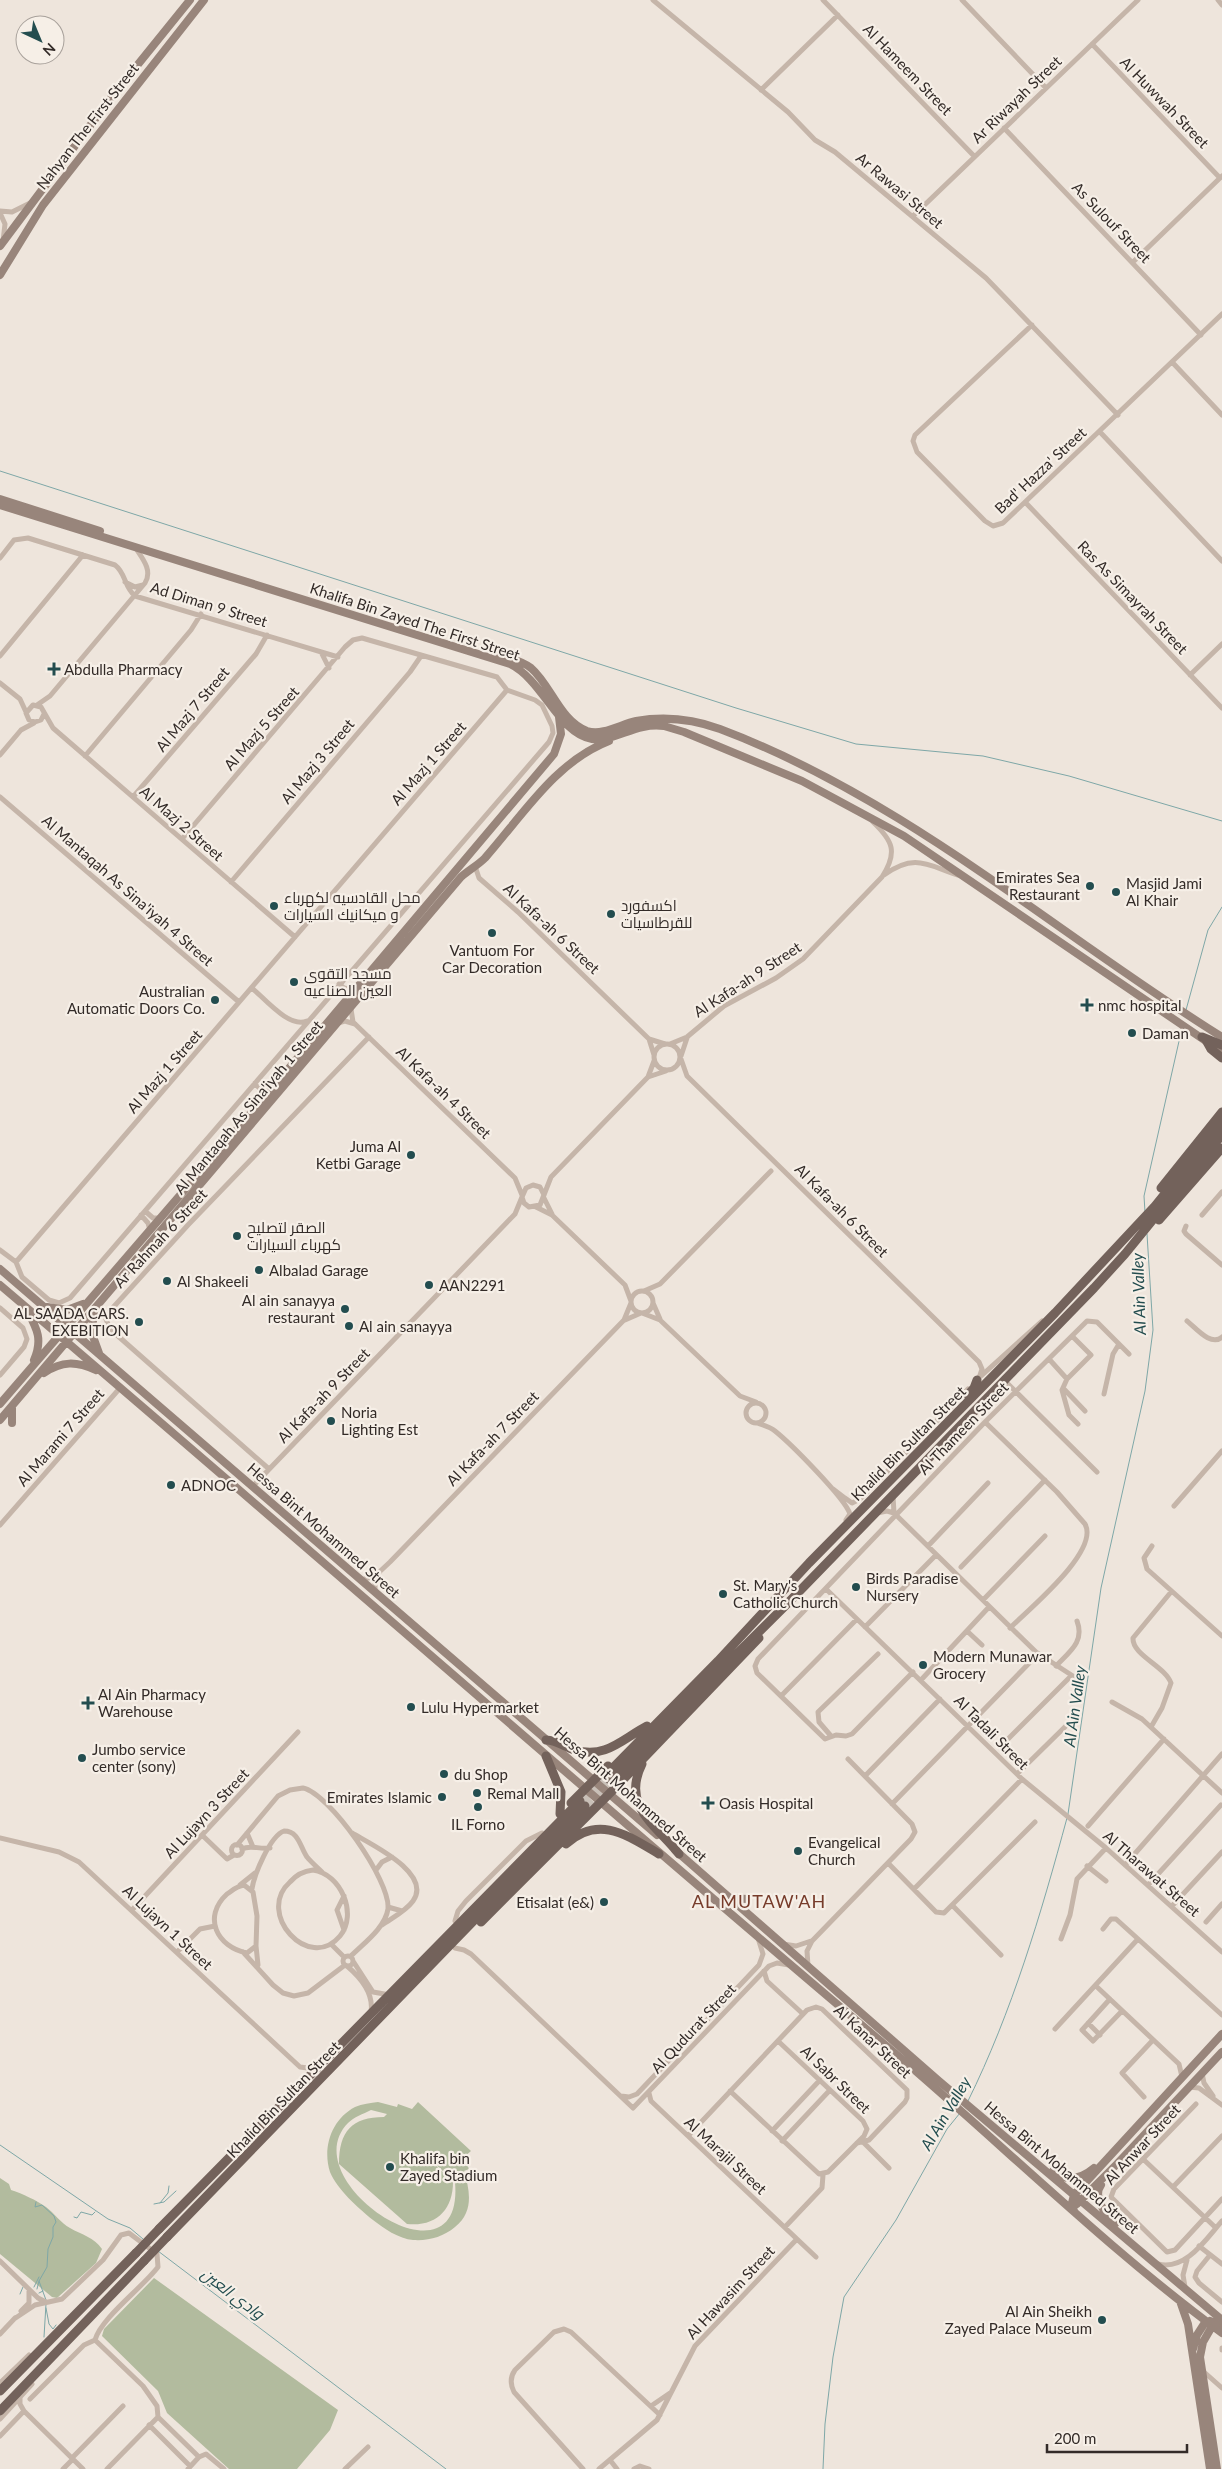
<svg xmlns="http://www.w3.org/2000/svg" width="1222" height="2469" font-family="Lato,Cairo,sans-serif">
  <rect width="100%" height="100%" fill="#eee5dc"/>
  <path fill="#b2bb9e" fill-rule="evenodd" d="M378 2102 397 2107 398 2104 412 2109 418 2102 471 2151 464 2157 469 2169 464 2171C470 2191 474 2212 455 2227 443 2237 429 2241 413 2240 399 2239 383 2228 373 2220 358 2208 337 2189 330 2172 322 2147 332 2119 355 2107 362 2104 371 2103 378 2102ZM371 2110 387 2114 384 2117C352 2117 339 2131 339 2164L407 2224C436 2227 453 2210 453 2182L421 2151 455 2182C465 2296 291 2181 348 2123 354 2117 363 2114 371 2110Z
    M0 2178 9 2184 11 2190C23 2194 36 2200 46 2207 54 2213 61 2223 70 2228 82 2235 94 2237 102 2249L96 2263 57 2298 52 2297 0 2254Z
    M154 2278 338 2410 330 2430 297 2469H229L167 2413 158 2391 102 2336 104 2329Z"/>
  <g fill="none" stroke-linecap="round" stroke-linejoin="round">
    <path stroke="#7ea7a7" stroke-width="1" d="M0 471 736 708 856 744 983 756 1069 776 1222 821
      M1186 1010 1208 930 1222 907
      M1145 1212 1144 1196 1182 1028
      M1068 1814 1101 1588 1145 1391 1153 1330 1147 1234
      M968 2101C1012 2012 1041 1914 1067 1818
      M0 2145 108 2219 130 2228 143 2239
      M36 2202 35 2207 42 2205 54 2216 56 2222 53 2227V2237L48 2249 47 2267 39 2281 46 2300
      M160 2203 168 2193 169 2186
      M154 2204 164 2202 176 2191
      M74 2217 77 2218 81 2212 92 2215 95 2212
      M158 2251 446 2469
      M34 2287 39 2277
      M37 2289 39 2281
      M39 2293 43 2291
      M20 2294 23 2287
      M46 2308 49 2324 53 2329 56 2325
      M44 2337 46 2304
      M823 2469 825 2424 833 2357 844 2297 896 2220 947 2129 960 2113"/>
    <path stroke="#c9c0b8" stroke-width="9" stroke-dasharray="9 4.5" stroke-linecap="butt" d="M580 1801 605 1776
      M585 1806 610 1780"/>
    <path stroke="#c5b5a9" stroke-width="5" d="M653 0 788 112 815 140 835 152 986 278 1118 415
      M823 0 974 156
      M962 0 1046 88
      M1218 0 1222 5
      M1092 44 1220 178
      M761 90 838 15
      M1004 128 1201 335
      M0 211 12 212 30 203
      M0 213 5 224 3 241
      M913 216 1138 0
      M1133 262 1222 176
      M1032 325 915 435 913 441 917 452 985 521 993 526 1003 523 1222 314
      M1172 362 1222 415
      M1100 432 1222 561
      M1025 502 1222 708
      M0 558 14 540 28 538 115 565C126 573 124 587 135 596L338 657
      M125 582 135 587 143 585
      M321 652 329 668
      M0 656 83 555
      M1190 675 1222 644
      M0 683 20 699 26 712
      M37 705 50 696 145 583C153 570 142 558 135 547
      M44 714 41 720 35 722 29 720 26 713 33 705 41 707 53 728 295 937
      M0 755 21 730 34 723
      M85 756 191 630 201 614
      M0 797 239 1002
      M133 797 256 654 267 635
      M475 866 479 878 518 912 649 1039 665 1044
      M884 875C915 853 927 865 958 875
      M231 882 410 672 421 656
      M339 984 344 988 354 990
      M252 988C265 999 290 1029 307 1021
      M351 1009 353 1022 515 1178 522 1195
      M338 1023 345 1021 355 1024
      M649 1039 654 1055
      M654 1057a13 13 0 1 1 26 0a13 13 0 1 1-26 0Z
      M670 1044 687 1037 724 1006 776 978 803 959 882 877C898 852 893 841 873 822
      M681 1056 687 1038
      M681 1059 687 1076 979 1362 982 1369 979 1378
      M648 1077 666 1071
      M255 1083 261 1090 263 1099
      M544 1195 540 1187 533 1185 526 1188 522 1197 524 1203 529 1207 540 1205 551 1177 648 1077 654 1061
      M544 1198 552 1214
      M536 1207 552 1215 625 1285 631 1301
      M145 1211 153 1218H160
      M141 1215 148 1223 150 1230
      M1202 1215 1222 1192
      M1186 1226 1184 1231 1186 1234 1222 1265
      M0 1250 16 1262 22 1277 49 1300 59 1303 70 1298 549 742 553 733 552 726 542 705 535 700 507 690 497 677 362 638 353 640 345 647 182 839
      M16 1262 507 690
      M644 1291 660 1284 771 1171
      M631 1302a11 11 0 1 1 22 0a11 11 0 1 1-22 0Z
      M653 1303 660 1319
      M0 1308 23 1328 27 1339 24 1347 0 1375
      M642 1313 660 1320 740 1396 756 1402
      M625 1320 641 1313
      M1187 1321C1196 1328 1211 1347 1222 1337
      M1072 1336 1091 1355 1067 1379 1062 1390 1069 1415 1078 1424
      M1049 1359 1067 1379
      M981 1376 1042 1321
      M1004 1380 1097 1472
      M1063 1388 1085 1411
      M1104 1394 1113 1354 1119 1344
      M746 1413a10 10 0 1 1 20 0a10 10 0 1 1-20 0Z
      M985 1422 1057 1492 1085 1524C1100 1551 1029 1609 1010 1628
      M757 1423C763 1425 770 1427 775 1431 790 1443 845 1498 850 1514L846 1520
      M269 1469 110 1329 106 1319 108 1313 188 1225 369 1037
      M253 1486 515 1214 522 1197
      M833 1489 846 1499
      M893 1496 894 1513
      M845 1498 852 1503 860 1499 968 1389
      M1174 1506 1222 1451
      M877 1513 887 1511 894 1513 1036 1652 1079 1680
      M0 1525 120 1388
      M928 1546 988 1483
      M1152 1546 1144 1558 1147 1569 1222 1636
      M961 1567 1045 1480
      M361 1580 375 1576 390 1562 624 1320 631 1303
      M826 1589 1022 1779 1106 1848 1222 1952
      M375 1592V1583L378 1574
      M983 1600 1045 1536
      M865 1627 936 1555
      M967 1631 982 1645
      M1056 1666C1069 1652 1085 1642 1077 1621
      M913 1672 852 1734 846 1736 836 1735 825 1739 757 1673 755 1666 758 1659 985 1422 1087 1321 1097 1322 1129 1354
      M921 1680 989 1607
      M781 1696 857 1619
      M1112 1702 1142 1719 1222 1793
      M1151 1727 1162 1708 1171 1683C1165 1666 1132 1655 1133 1638L1171 1592
      M831 1736 819 1722 818 1712 878 1654
      M1003 1744 1071 1676
      M1017 1774 1073 1719
      M865 1776 940 1699
      M892 1804 1038 1654
      M1088 1826 1164 1739
      M247 1833 253 1847
      M352 1833C370 1844 433 1873 413 1901 406 1911 392 1918 382 1925
      M202 1835 227 1859 234 1855
      M0 1838 59 1852 79 1862 300 2067 315 2069
      M231.5 1850a5.5 5.5 0 1 1 11 0a5.5 5.5 0 1 1-11 0Z
      M237 1845 278 1796 290 1790 303 1788C329 1793 391 1881 388 1909 385 1928 364 1943 351 1956
      M242 1849C251 1844 259 1850 270 1848
      M888 1863 936 1912 944 1913 1035 1822
      M1125 1865 1222 1754
      M1087 1866 1106 1881
      M313 1870C341 1874 358 1914 340 1936 309 1973 255 1913 290 1882 296 1875 304 1871 313 1870Z
      M376 1870 382 1862 392 1857
      M240 1885 255 1873
      M244 1885 253 1892 257 1916 256 1946 247 1953C217 1947 202 1917 227 1894 233 1890 237 1886 244 1885Z
      M1148 1885 1221 1805
      M252 1889C254 1875 270 1836 284 1831 299 1831 300 1847 307 1857 311 1862 317 1867 322 1872
      M914 1889 1022 1779
      M344 1896 337 1910 344 1930
      M953 1906 1001 1955
      M1172 1906 1222 1852
      M388 1907 402 1911
      M132 1910 298 1732
      M455 1921 458 1911 466 1901 526 1841 542 1833
      M1206 1922 1222 1904
      M1103 1929 1111 1919H1116L1222 2015
      M1061 1939 1070 1915 1077 1879 1106 1848
      M331 1944 344 1957
      M783 1944 796 1946 811 1941
      M256 1946 258 1965
      M455 1948 464 1950 471 1954 633 2108 769 1966 777 1963 789 1965
      M177 1952 200 1929 215 1926
      M243 1952 273 1985 283 1993 294 1996 308 1993 345 1965
      M343 1961a5 5 0 1 1 10 0a5 5 0 1 1-10 0Z
      M353 1961 373 1992 390 1995
      M347 1966C360 1977 374 1993 371 2012
      M808 1966 807 1951 812 1941 911 1839 915 1832 912 1824 848 1759
      M764 1971 767 1981 803 2014
      M1096 1986 1179 2064 1182 2077
      M1110 1999 1082 2030 1093 2041 1122 2011
      M1088 2023 1100 2035
      M1055 2029 1138 1939
      M1202 2073 1204 2083 1213 2096
      M1189 2087 1199 2088 1222 2105
      M730 2091 819 2174 828 2172 864 2136 867 2129 863 2121 778 2041
      M649 2093 651 2101 816 2257
      M621 2096 629 2097 637 2094 759 1965 763 1954 758 1938
      M1144 2097 1122 2073 1153 2040
      M1196 2104 1114 2189 1111 2197 1167 2252 1175 2250 1222 2199
      M772 2131 820 2080
      M688 2136 807 2010 816 2007 822 2009 907 2090V2098L905 2102 869 2140 857 2143
      M782 2141 830 2090
      M864 2143 889 2168
      M1143 2159 1216 2228
      M1173 2187 1222 2136
      M785 2227 822 2188 823 2175
      M1199 2246 1222 2264
      M1210 2255 1197 2271 1195 2277 1199 2283 1222 2302
      M0 2261 38 2298 46 2302
      M1158 2264C1186 2271 1206 2239 1222 2221
      M1185 2287 1183 2275 1187 2260
      M21 2311 29 2303V2291
      M14 2319 35 2305 62 2299 103 2260 121 2235 129 2233 157 2254 158 2267C142 2288 101 2318 95 2340
      M0 2334 15 2318
      M1222 2348V2350
      M1204 2372 1222 2388
      M0 2383 29 2355
      M20 2398V2404L24 2411 83 2469
      M30 2399 84 2345 95 2340 143 2386 157 2406 158 2417
      M651 2406 670 2393
      M0 2419 32 2384
      M149 2425 190 2466
      M0 2436 24 2411
      M72 2458 123 2406
      M610 2460 617 2469
      M63 2469 73 2459
      M107 2469 158 2417 199 2457
      M188 2469 199 2457 206 2454 224 2469
      M345 2469 368 2447
      M583 2469 514 2392C510 2384 510 2377 515 2370L554 2332 564 2329 571 2332 660 2415
      M599 2469 657 2420 695 2346 797 2239
      M634 2469 640 2466 649 2469"/>
    <path stroke="#98857b" stroke-width="8" d="M0 246 110 99 190 0
      M0 275 43 205 204 0
      M0 499 100 531
      M0 505 510 664C543 680 559 734 592 739 616 742 635 722 664 726L684 732 802 781 904 836 1222 1052
      M500 655C510 658 522 661 531 668 551 685 560 721 587 731 603 736 621 724 636 721 665 716 693 719 720 729 906 799 1055 933 1222 1037
      M0 1269 657 1835
      M0 1285C298 1538 591 1797 890 2049 1001 2143 1105 2247 1222 2333
      M47 1307 67 1310 83 1304
      M27 1310C37 1329 43 1339 34 1360
      M95 1311 91 1331 99 1353
      M44 1373C62 1361 76 1361 96 1370
      M0 1404 263 1099 554 754 561 734 559 717
      M0 1420 461 877C469 870 478 865 485 858 523 815 555 762 609 741
      M12 1423V1406
      M675 1850 939 2081 1222 2320
      M729 1898 747 1899
      M1053 2171C1067 2182 1081 2179 1094 2168
      M1101 2185C1092 2197 1106 2215 1115 2224
      M1077 2204 1117 2164 1222 2052
      M1074 2211 1072 2203 1074 2195 1222 2034
      M1180 2301 1188 2324 1210 2469
      M1210 2321 1222 2326
      M1214 2323 1203 2342 1200 2357 1217 2469
      M1193 2349 1197 2335 1206 2321"/>
    <path stroke="#73625b" stroke-width="9" d="M1202 1037 1222 1045
      M1206 1040 1211 1049 1222 1058
      M1161 1188 1222 1112
      M1159 1220 1222 1148
      M968 1395 974 1388 977 1380
      M546 1740C557 1740 565 1747 575 1750 606 1759 622 1739 647 1726
      M546 1756 561 1792 560 1814
      M642 1764C621 1806 656 1825 679 1854
      M605 1776 718 1661 809 1563 1055 1313 1155 1206 1222 1123
      M610 1780 787 1604 1094 1288 1125 1254 1222 1135
      M571 1803 608 1766
      M566 1844C599 1814 628 1836 659 1854
      M481 1922 615 1788 759 1638
      M159 2229 580 1801
      M167 2237 585 1806
      M0 2391 136 2253
      M0 2411 144 2261"/>
    <path stroke="#73625b" stroke-width="9" d="M136 2253 159 2229
      M144 2261 167 2237"/>
  </g>
  <g fill="#234d4f" stroke="#f6efe7" stroke-width="2">
    <path d="M51.5 661.5h5v5h5v5h-5v5h-5v-5h-5v-5h5z"/>
    <circle cx="1090" cy="886" r="5"/>
    <circle cx="1116" cy="892" r="5"/>
    <circle cx="274" cy="906" r="5"/>
    <circle cx="611" cy="914" r="5"/>
    <circle cx="492" cy="933" r="5"/>
    <circle cx="294" cy="982" r="5"/>
    <circle cx="215" cy="1000" r="5"/>
    <path d="M1084.5 997.5h5v5h5v5h-5v5h-5v-5h-5v-5h5z"/>
    <circle cx="1132" cy="1033" r="5"/>
    <circle cx="411" cy="1155" r="5"/>
    <circle cx="237" cy="1236" r="5"/>
    <circle cx="259" cy="1270" r="5"/>
    <circle cx="167" cy="1281" r="5"/>
    <circle cx="429" cy="1285" r="5"/>
    <circle cx="345" cy="1309" r="5"/>
    <circle cx="139" cy="1322" r="5"/>
    <circle cx="349" cy="1326" r="5"/>
    <circle cx="331" cy="1421" r="5"/>
    <circle cx="171" cy="1485" r="5"/>
    <circle cx="856" cy="1587" r="5"/>
    <circle cx="723" cy="1594" r="5"/>
    <circle cx="923" cy="1665" r="5"/>
    <path d="M85.5 1695.5h5v5h5v5h-5v5h-5v-5h-5v-5h5z"/>
    <circle cx="411" cy="1707" r="5"/>
    <circle cx="82" cy="1758" r="5"/>
    <circle cx="444" cy="1774" r="5"/>
    <circle cx="477" cy="1793" r="5"/>
    <circle cx="442" cy="1797" r="5"/>
    <path d="M705.5 1795.5h5v5h5v5h-5v5h-5v-5h-5v-5h5z"/>
    <circle cx="478" cy="1807" r="5"/>
    <circle cx="798" cy="1851" r="5"/>
    <circle cx="604" cy="1902" r="5"/>
    <circle cx="390" cy="2167" r="5"/>
    <circle cx="1102" cy="2320" r="5"/>
  </g>
  <g text-anchor="middle" dominant-baseline="central" stroke-width="4.5" stroke-linejoin="round" paint-order="stroke">
    <g font-size="15" fill="#332b28" stroke="#f6efe7">
      <text transform="translate(908 69) rotate(46)">Al Hameem Street</text>
      <text transform="translate(1016 99) rotate(-44)">Ar Riwayah Street</text>
      <text transform="translate(1165 102) rotate(46)">Al Huwwah Street</text>
      <text transform="translate(87 126) rotate(-52)">Nahyan The First Street</text>
      <text transform="translate(900 190) rotate(40)">Ar Rawasi Street</text>
      <text transform="translate(1112 222) rotate(46)">As Sulouf Street</text>
      <text transform="translate(1040 470) rotate(-43)">Bad' Hazza' Street</text>
      <text transform="translate(1133 597) rotate(46)">Ras As Simayrah Street</text>
      <text transform="translate(209 604) rotate(17)">Ad Diman 9 Street</text>
      <text transform="translate(415 621) rotate(18)">Khalifa Bin Zayed The First Street</text>
      <text transform="translate(192 709) rotate(-50)">Al Mazj 7 Street</text>
      <text transform="translate(261 728) rotate(-49)">Al Mazj 5 Street</text>
      <text transform="translate(317 761) rotate(-50)">Al Mazj 3 Street</text>
      <text transform="translate(428 763) rotate(-49)">Al Mazj 1 Street</text>
      <text transform="translate(182 823) rotate(41)">Al Mazj 2 Street</text>
      <text transform="translate(128 890) rotate(41)">Al Mantaqah As Sina'iyah 4 Street</text>
      <text transform="translate(552 928) rotate(43)">Al Kafa-ah 6 Street</text>
      <text transform="translate(747 979) rotate(-33)">Al Kafa-ah 9 Street</text>
      <text transform="translate(164 1071) rotate(-49)">Al Mazj 1 Street</text>
      <text transform="translate(444 1092) rotate(44)">Al Kafa-ah 4 Street</text>
      <text transform="translate(248 1107) rotate(-50)">Al Mantaqah As Sina'iyah 1 Street</text>
      <text transform="translate(842 1210) rotate(45)">Al Kafa-ah 6 Street</text>
      <text transform="translate(160 1238) rotate(-47)">Ar Rahmah 6 Street</text>
      <text transform="translate(323 1395) rotate(-46)">Al Kafa-ah 9 Street</text>
      <text transform="translate(963 1428) rotate(-46)">Al Thameen Street</text>
      <text transform="translate(60 1437) rotate(-49)">Al Marami 7 Street</text>
      <text transform="translate(492 1438) rotate(-46)">Al Kafa-ah 7 Street</text>
      <text transform="translate(908 1443) rotate(-45)">Khalid Bin Sultan Street</text>
      <text transform="translate(324 1530) rotate(41)">Hessa Bint Mohammed Street</text>
      <text transform="translate(992 1732) rotate(45)">Al Tadali Street</text>
      <text transform="translate(631 1794) rotate(41)">Hessa Bint Mohammed Street</text>
      <text transform="translate(206 1813) rotate(-47)">Al Lujayn 3 Street</text>
      <text transform="translate(1152 1873) rotate(41)">Al Tharawat Street</text>
      <text transform="translate(168 1927) rotate(43)">Al Lujayn 1 Street</text>
      <text transform="translate(693 2028) rotate(-47)">Al Qudurat Street</text>
      <text transform="translate(873 2041) rotate(43)">Al Kanar Street</text>
      <text transform="translate(836 2079) rotate(44)">Al Sabr Street</text>
      <text transform="translate(283 2099) rotate(-46)">Khalid Bin Sultan Street</text>
      <text transform="translate(1142 2144) rotate(-47)">Al Anwar Street</text>
      <text transform="translate(726 2155) rotate(43)">Al Marajil Street</text>
      <text transform="translate(1062 2167) rotate(40)">Hessa Bint Mohammed Street</text>
      <text transform="translate(730 2292) rotate(-47)">Al Hawasim Street</text>
    </g>
    <g font-size="15" fill="#332b28" stroke="#f6efe7" text-anchor="start">
      <text x="64" y="669">Abdulla Pharmacy</text>
      <text x="1080" y="877" text-anchor="end">Emirates Sea<tspan x="1080" dy="17">Restaurant</tspan></text>
      <text x="1126" y="883">Masjid Jami<tspan x="1126" dy="17">Al Khair</tspan></text>
      <text x="284" y="897">محل القادسيه لكهرباء<tspan x="284" dy="17">و ميكانيك السيارات</tspan></text>
      <text x="621" y="905">اكسفورد<tspan x="621" dy="17">للقرطاسيات</tspan></text>
      <text x="492" y="950" text-anchor="middle">Vantuom For<tspan x="492" dy="17">Car Decoration</tspan></text>
      <text x="304" y="973">مسجد التقوى<tspan x="304" dy="17">العين الصناعيه</tspan></text>
      <text x="205" y="991" text-anchor="end">Australian<tspan x="205" dy="17">Automatic Doors Co.</tspan></text>
      <text x="1098" y="1005">nmc hospital</text>
      <text x="1142" y="1033">Daman</text>
      <text x="401" y="1146" text-anchor="end">Juma Al<tspan x="401" dy="17">Ketbi Garage</tspan></text>
      <text x="247" y="1227">الصقر لتصليح<tspan x="247" dy="17">كهرباء السيارات</tspan></text>
      <text x="269" y="1270">Albalad Garage</text>
      <text x="177" y="1281">Al Shakeeli</text>
      <text x="439" y="1285">AAN2291</text>
      <text x="335" y="1300" text-anchor="end">Al ain sanayya<tspan x="335" dy="17">restaurant</tspan></text>
      <text x="129" y="1313" text-anchor="end">AL SAADA CARS.<tspan x="129" dy="17">EXEBITION</tspan></text>
      <text x="359" y="1326">Al ain sanayya</text>
      <text x="341" y="1412">Noria<tspan x="341" dy="17">Lighting Est</tspan></text>
      <text x="181" y="1485">ADNOC</text>
      <text x="866" y="1578">Birds Paradise<tspan x="866" dy="17">Nursery</tspan></text>
      <text x="733" y="1585">St. Mary's<tspan x="733" dy="17">Catholic Church</tspan></text>
      <text x="933" y="1656">Modern Munawar<tspan x="933" dy="17">Grocery</tspan></text>
      <text x="98" y="1694">Al Ain Pharmacy<tspan x="98" dy="17">Warehouse</tspan></text>
      <text x="421" y="1707">Lulu Hypermarket</text>
      <text x="92" y="1749">Jumbo service<tspan x="92" dy="17">center (sony)</tspan></text>
      <text x="454" y="1774">du Shop</text>
      <text x="487" y="1793">Remal Mall</text>
      <text x="432" y="1797" text-anchor="end">Emirates Islamic</text>
      <text x="719" y="1803">Oasis Hospital</text>
      <text x="478" y="1824" text-anchor="middle">IL Forno</text>
      <text x="808" y="1842">Evangelical<tspan x="808" dy="17">Church</tspan></text>
      <text x="594" y="1902" text-anchor="end">Etisalat (e&amp;)</text>
      <text x="400" y="2158">Khalifa bin<tspan x="400" dy="17">Zayed Stadium</tspan></text>
      <text x="1092" y="2311" text-anchor="end">Al Ain Sheikh<tspan x="1092" dy="17">Zayed Palace Museum</tspan></text>
    </g>
    <g font-size="16" font-style="italic" fill="#234d4f" stroke="#f6efe7">
      <text transform="translate(1138 1294) rotate(-92)">Al Ain Valley</text>
      <text transform="translate(1074 1706) rotate(-82)">Al Ain Valley</text>
      <text transform="translate(945 2113) rotate(-59)">Al Ain Valley</text>
      <text transform="translate(233 2293) rotate(37)">وادي العين</text>
    </g>
    <g font-size="18" letter-spacing="1" fill="#773c2b" stroke="#f6efe7">
      <text x="759" y="1901">AL MUTAW'AH</text>
    </g>
  </g>
  <g transform="translate(40 40) rotate(136)"><circle r="24" fill="#f6efe7" stroke="#a8a19b"/>
  <path d="M0-4L9 19L0 12L-9 19Z" fill="#234d4f"/>
  <text y="-8" font-size="14" font-weight="bold" text-anchor="middle" fill="#332b28">N</text>
  </g>
  <path d="M1047 2444v8h140v-8" fill="none" stroke="#332b28" stroke-width="2.5"/>
  <text x="1054" y="2444" font-size="15" fill="#332b28" stroke="#f6efe7" stroke-width="4" paint-order="stroke">200 m</text>
</svg>
